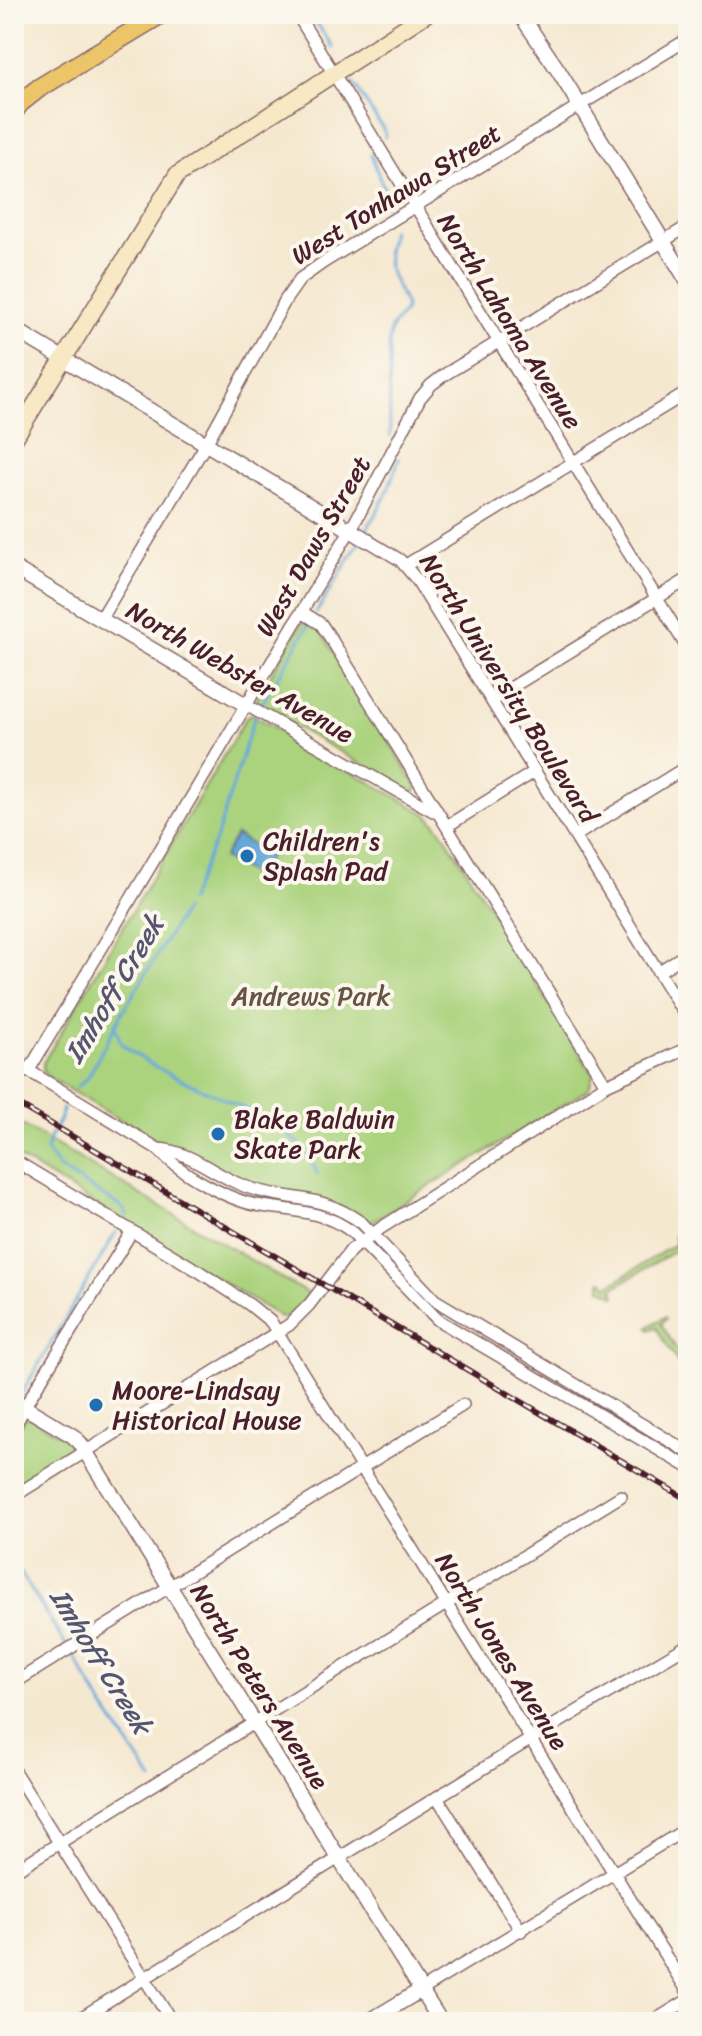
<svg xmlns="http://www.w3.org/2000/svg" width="702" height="2036" font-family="Sriracha,sans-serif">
  <rect width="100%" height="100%" fill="#fbf7ec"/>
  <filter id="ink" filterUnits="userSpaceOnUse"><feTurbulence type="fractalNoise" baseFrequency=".0125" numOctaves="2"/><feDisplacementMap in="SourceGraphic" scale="16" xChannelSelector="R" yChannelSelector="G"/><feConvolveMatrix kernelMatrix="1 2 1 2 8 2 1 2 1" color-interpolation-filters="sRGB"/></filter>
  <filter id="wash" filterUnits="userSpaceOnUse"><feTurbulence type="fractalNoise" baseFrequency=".006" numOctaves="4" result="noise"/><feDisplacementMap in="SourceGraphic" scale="32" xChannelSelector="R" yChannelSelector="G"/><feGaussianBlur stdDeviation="1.8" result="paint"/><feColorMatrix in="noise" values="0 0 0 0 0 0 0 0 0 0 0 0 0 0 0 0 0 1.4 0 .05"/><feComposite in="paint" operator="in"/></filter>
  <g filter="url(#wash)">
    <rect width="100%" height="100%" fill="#f5e8d0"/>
    <path fill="#abd37e" stroke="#7a7954" stroke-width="2" d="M304 620 320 630 417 787 414 794 254 703Z
      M251 714 428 815 442 831 593 1075 589 1089 371 1222 252 1186 161 1144 48 1077 43 1070V1063L247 716Z
      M14 1120 310 1295 290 1315 282 1318 14 1155Z
      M674 1236H678L685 1248 682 1253 678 1249 613 1288 615 1296 601 1288V1281L603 1280 608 1286 675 1244Z
      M665 1317 666 1319 661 1324 688 1368V1379L656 1327 650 1330 648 1327Z
      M30 1417 67 1440 73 1451 14 1489V1438L26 1418Z"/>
    <path fill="#65a7d9" stroke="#586382" stroke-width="2" d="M236 835 270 855 257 877 223 858Z"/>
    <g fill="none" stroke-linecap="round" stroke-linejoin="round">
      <path stroke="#65a7d9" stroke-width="3" d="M311 14 333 48
        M353 83 385 132V137
        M371 155 387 197 386 206
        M390 436 389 340 391 328 404 312 406 306 389 270 387 249 392 230
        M364 535 386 495 399 459
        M316 613 360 541
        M260 707 309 625
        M189 901 217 836 255 715
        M115 1024C117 1030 118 1037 121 1042 127 1050 137 1055 146 1061 192 1092 301 1116 317 1174
        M77 1087 88 1077 122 1013 184 910
        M63 1108C61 1124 48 1135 46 1151L60 1169 123 1208 127 1216
        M19 1398 116 1232
        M14 1562 67 1647
        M72 1653 101 1703 153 1781"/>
    </g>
  </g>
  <g filter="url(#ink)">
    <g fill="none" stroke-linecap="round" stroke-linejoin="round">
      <defs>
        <path id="minor" d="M297 14 688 649
          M687 14 688 16
          M367 540 400 560 417 580 688 1020
          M406 565 688 392
          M302 612 321 624 331 639 606 1085
          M100 620 206 444 286 299 300 279 324 262 688 39
          M491 700 688 579
          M246 705 433 811
          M447 826 534 772
          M575 836 688 766
          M658 972 688 953
          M14 1062 158 1149C179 1173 231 1202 262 1206 295 1211 323 1211 351 1231L438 1320 688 1467
          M28 1072 355 522 420 398 431 385 444 375 688 226
          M158 1149C191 1151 214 1175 244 1186 289 1203 317 1191 362 1223L435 1300 688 1452
          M14 1160 200 1272 250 1305 271 1322 688 1992
          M14 1428 25 1406 132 1231
          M14 1496 289 1325 309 1305 351 1250 381 1228 606 1085 688 1048
          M14 1683 463 1405
          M14 1771 172 2022
          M437 1797 521 1931
          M14 1871 621 1496
          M421 1990 688 1828
          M74 2022 531 1739 688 1645
          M652 2022 688 2000"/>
        <path id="tertiary" d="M520 14 558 70 688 282
          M14 329 367 540
          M14 568 246 705
          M14 1401 73 1436 80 1443 441 2022
          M368 2022 421 1990"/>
        <path id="secondary" d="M14 439 177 175 426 14"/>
        <path id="primary" d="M14 111 20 103 39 88 161 14"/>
      </defs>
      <use href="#minor" stroke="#866565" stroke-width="14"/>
      <use href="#tertiary" stroke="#866565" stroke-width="17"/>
      <use href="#secondary" stroke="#866565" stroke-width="19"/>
      <use href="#primary" stroke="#866565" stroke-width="21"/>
      <use href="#minor" stroke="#fff" stroke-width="11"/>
      <use href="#tertiary" stroke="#fff" stroke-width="14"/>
      <use href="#secondary" stroke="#f8e8c3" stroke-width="16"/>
      <use href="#primary" stroke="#edc569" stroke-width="18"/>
      <defs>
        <path id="rail" d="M14 1102 688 1500"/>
      </defs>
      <use href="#rail" stroke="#4a1f2b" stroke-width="6"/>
      <use href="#rail" stroke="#fbf7ec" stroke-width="3" stroke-dasharray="9" stroke-linecap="butt"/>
    </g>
  </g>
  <g fill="#1f6fb2" stroke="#fbf7ec" stroke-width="3">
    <circle cx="247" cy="856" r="8"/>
    <circle cx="218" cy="1134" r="8"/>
    <circle cx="96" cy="1405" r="8"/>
  </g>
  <g text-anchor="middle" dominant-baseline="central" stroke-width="8" stroke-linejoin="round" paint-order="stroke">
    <g font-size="26" fill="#4a1f2b" stroke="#fbf7ec">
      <text transform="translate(396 194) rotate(-32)">West Tonhawa Street</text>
      <text transform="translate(510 321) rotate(58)">North Lahoma Avenue</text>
      <text transform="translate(313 546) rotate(-60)">West Daws Street</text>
      <text transform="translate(240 672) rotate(30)">North Webster Avenue</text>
      <text transform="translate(509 688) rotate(58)">North University Boulevard</text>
      <text transform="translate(502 1651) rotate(58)">North Jones Avenue</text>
      <text transform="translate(260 1686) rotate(58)">North Peters Avenue</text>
    </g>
    <g font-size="26" fill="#4a1f2b" stroke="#fbf7ec" text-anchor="start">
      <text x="263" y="841">Children's<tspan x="263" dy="30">Splash Pad</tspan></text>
      <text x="234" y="1119">Blake Baldwin<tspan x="234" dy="30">Skate Park</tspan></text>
      <text x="112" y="1390">Moore-Lindsay<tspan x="112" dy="30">Historical House</tspan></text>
    </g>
    <g font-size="26" fill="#675544" stroke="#fbf7ec">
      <text x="311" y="996">Andrews Park</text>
    </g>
    <g font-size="28" font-style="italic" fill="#555571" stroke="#fbf7ec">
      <text transform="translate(114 989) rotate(-59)">Imhoff Creek</text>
      <text transform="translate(101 1661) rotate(58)">Imhoff Creek</text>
    </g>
  </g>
  <rect width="702" height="2036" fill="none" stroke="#fbf7ec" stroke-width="48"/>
</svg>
